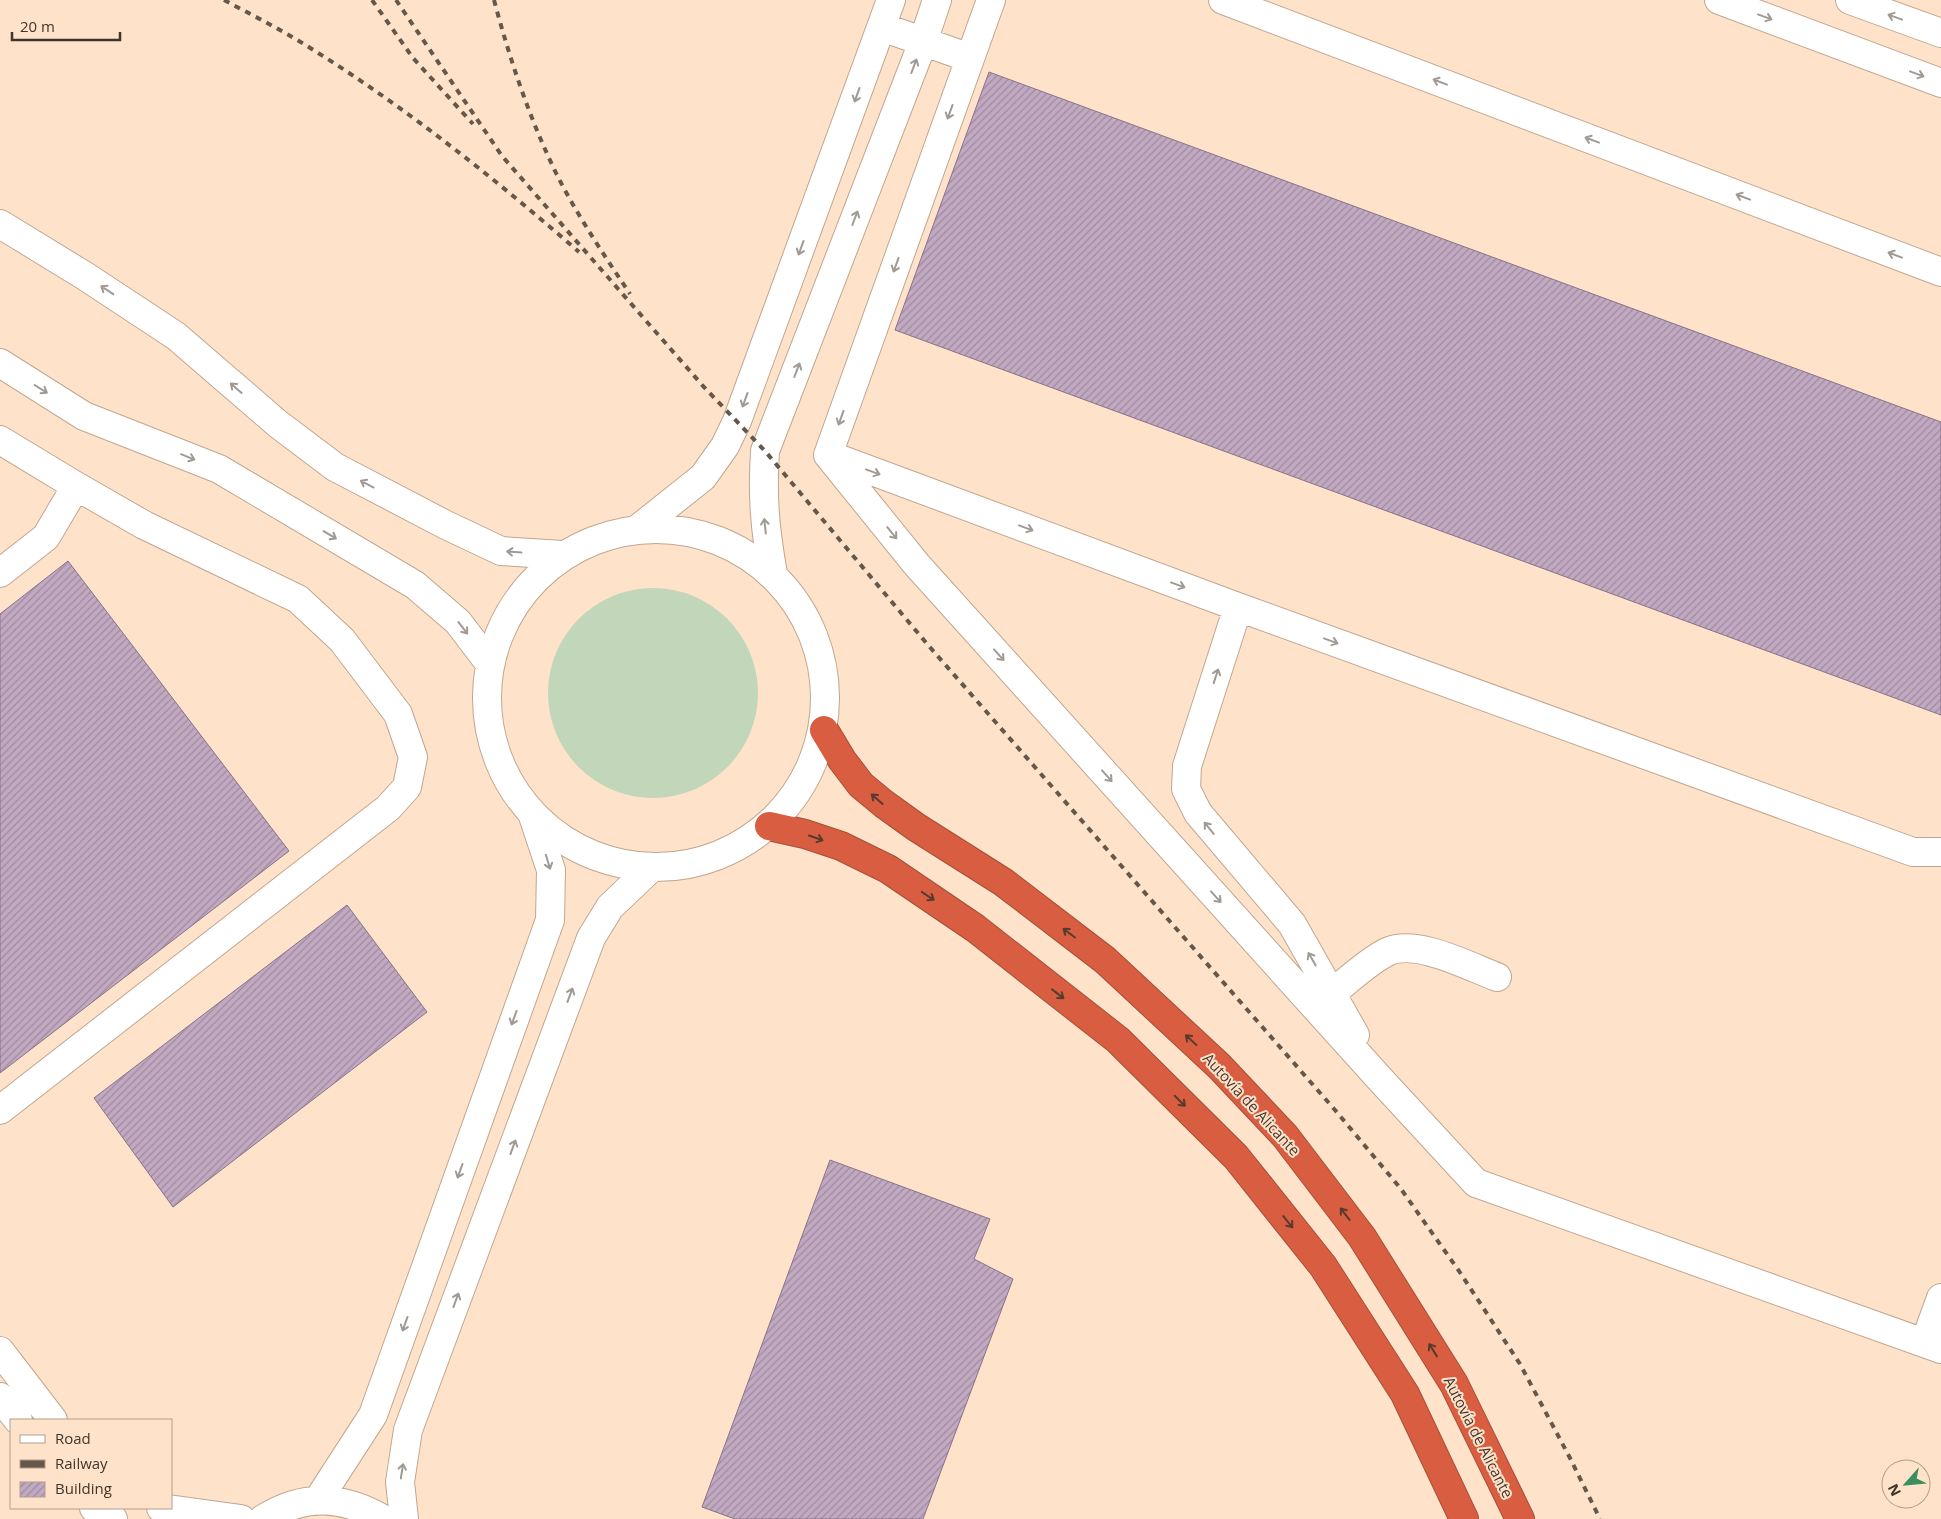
<svg xmlns="http://www.w3.org/2000/svg" width="1941" height="1519" font-family="'Open Sans',sans-serif">
  <defs>
    <pattern id="building-hatch" width="6" height="6" patternUnits="userSpaceOnUse" patternTransform="scale(1.25)"><rect width="6" height="6" fill="#c2a9c2"/><path d="M-1 1l2-2M0 6l6-6M5 7l2-2" fill="none" stroke="#9f8a9e"/></pattern>
  </defs>
  <rect width="100%" height="100%" fill="#fee3ca"/>
  <path fill="#c2d7b9" d="M548 693a105 105 0 1 1 210 0a105 105 0 1 1-210 0Z"/>
  <path fill="url(#building-hatch)" stroke="#887289" d="M989 72 1941 422V715L895 330Z
    M68 561 289 851 0 1073V614Z
    M347 905 427 1012 173 1207 94 1098Z
    M830 1160 990 1219 974 1259 1013 1279 923 1519H735L702 1507Z"/>
  <g fill="none" stroke-linecap="round" stroke-linejoin="round">
    <defs>
      <path id="minor" d="M1223 0 1941 272
        M1719 0 1941 83
        M1850 0 1941 33
        M882 27 970 58
        M0 224 85 276 176 336 278 424 335 467 446 525 501 551 562 555
        M0 363 84 416 219 469 415 585 458 622 490 664
        M0 440 76 486 144 525 298 599 342 640 398 714 413 757 407 787 388 808 0 1110
        M828 455 917 565 1379 1078 1476 1183 1941 1349
        M828 455 991 0
        M829 455 1238 607 1913 852H1941
        M639 528 703 477 725 446 737 421 891 0
        M487 698a169 169 0 1 1 338 0a169 169 0 1 1-338 0Z
        M0 573 46 537 76 486
        M773 574C765 529 762 497 765 451L923 42 937 0
        M1238 607 1187 766 1186 789 1198 813 1292 924 1355 1035
        M1332 993C1349 980 1367 962 1387 952 1415 938 1468 966 1497 977
        M1925 1342 1941 1298
        M0 1351 53 1420
        M0 1397 18 1420
        M318 1500 373 1415 550 920 551 870 533 816
        M94 1508 107 1514 113 1519
        M161 1508 241 1519
        M263 1519C304 1494 342 1495 383 1519
        M404 1519 400 1482 408 1430 591 938 610 907 651 868"/>
      <path id="highway" d="M824 730 842 760 861 785 884 804 916 827 1003 882 1105 960 1219 1066 1285 1136 1362 1237 1454 1384 1520 1519
        M769 826 805 834 841 846 888 869 975 928 1118 1040 1236 1157 1323 1266 1405 1394 1464 1519"/>
    </defs>
    <use href="#minor" stroke="#c1a68f" stroke-width="30"/>
    <use href="#highway" stroke="#a35039" stroke-width="30"/>
    <use href="#minor" stroke="#fff" stroke-width="28"/>
    <use href="#highway" stroke="#d95e41" stroke-width="28"/>
    <path stroke="#65574a" stroke-width="4" stroke-dasharray="6 6" stroke-linecap="butt" d="M224 0C252 15 280 29 307 46 404 106 493 177 579 252
      M372 0 413 58 473 124
      M396 0 502 156 703 386 765 451 928 645 1335 1110 1401 1189 1459 1271 1520 1364 1570 1458 1600 1519
      M494 0C510 60 529 117 556 173 577 215 604 255 630 294"/>
  </g>
  <defs><path id="oneway-shaft" d="M-6 0H5M1.5-3L5.5 0L1.5 3" fill="none" stroke-width="1.6" stroke-linecap="round" stroke-linejoin="round" transform="scale(1.25)"/></defs>
  <g stroke="#a09a95">
    <use href="#oneway-shaft" transform="translate(1765 17) rotate(20)"/>
    <use href="#oneway-shaft" transform="translate(1895 17) rotate(-160)"/>
    <use href="#oneway-shaft" transform="translate(914 66) rotate(-69)"/>
    <use href="#oneway-shaft" transform="translate(1917 74) rotate(20)"/>
    <use href="#oneway-shaft" transform="translate(1440 82) rotate(-159)"/>
    <use href="#oneway-shaft" transform="translate(857 95) rotate(110)"/>
    <use href="#oneway-shaft" transform="translate(950 112) rotate(110)"/>
    <use href="#oneway-shaft" transform="translate(1592 140) rotate(-159)"/>
    <use href="#oneway-shaft" transform="translate(1743 197) rotate(-159)"/>
    <use href="#oneway-shaft" transform="translate(855 218) rotate(-69)"/>
    <use href="#oneway-shaft" transform="translate(801 248) rotate(110)"/>
    <use href="#oneway-shaft" transform="translate(1895 255) rotate(-159)"/>
    <use href="#oneway-shaft" transform="translate(896 265) rotate(110)"/>
    <use href="#oneway-shaft" transform="translate(107 290) rotate(-147)"/>
    <use href="#oneway-shaft" transform="translate(797 370) rotate(-69)"/>
    <use href="#oneway-shaft" transform="translate(236 388) rotate(-139)"/>
    <use href="#oneway-shaft" transform="translate(41 389) rotate(32)"/>
    <use href="#oneway-shaft" transform="translate(745 400) rotate(110)"/>
    <use href="#oneway-shaft" transform="translate(841 418) rotate(110)"/>
    <use href="#oneway-shaft" transform="translate(188 457) rotate(22)"/>
    <use href="#oneway-shaft" transform="translate(873 472) rotate(20)"/>
    <use href="#oneway-shaft" transform="translate(367 484) rotate(-152)"/>
    <use href="#oneway-shaft" transform="translate(765 526) rotate(-96)"/>
    <use href="#oneway-shaft" transform="translate(1026 528) rotate(20)"/>
    <use href="#oneway-shaft" transform="translate(892 533) rotate(51)"/>
    <use href="#oneway-shaft" transform="translate(330 535) rotate(31)"/>
    <use href="#oneway-shaft" transform="translate(514 552) rotate(-176)"/>
    <use href="#oneway-shaft" transform="translate(1178 585) rotate(20)"/>
    <use href="#oneway-shaft" transform="translate(463 628) rotate(52)"/>
    <use href="#oneway-shaft" transform="translate(1331 641) rotate(20)"/>
    <use href="#oneway-shaft" transform="translate(999 655) rotate(48)"/>
    <use href="#oneway-shaft" transform="translate(1216 676) rotate(-72)"/>
    <use href="#oneway-shaft" transform="translate(1107 776) rotate(48)"/>
    <use href="#oneway-shaft" transform="translate(1209 828) rotate(-129)"/>
    <use href="#oneway-shaft" transform="translate(548 862) rotate(73)"/>
    <use href="#oneway-shaft" transform="translate(1216 897) rotate(48)"/>
    <use href="#oneway-shaft" transform="translate(1312 959) rotate(-120)"/>
    <use href="#oneway-shaft" transform="translate(570 995) rotate(-70)"/>
    <use href="#oneway-shaft" transform="translate(514 1018) rotate(110)"/>
    <use href="#oneway-shaft" transform="translate(513 1147) rotate(-70)"/>
    <use href="#oneway-shaft" transform="translate(460 1171) rotate(110)"/>
    <use href="#oneway-shaft" transform="translate(456 1300) rotate(-70)"/>
    <use href="#oneway-shaft" transform="translate(405 1324) rotate(110)"/>
    <use href="#oneway-shaft" transform="translate(402 1471) rotate(-81)"/>
  </g>
  <g stroke="#573b2e">
    <use href="#oneway-shaft" transform="translate(877 799) rotate(-139)"/>
    <use href="#oneway-shaft" transform="translate(816 838) rotate(19)"/>
    <use href="#oneway-shaft" transform="translate(928 896) rotate(34)"/>
    <use href="#oneway-shaft" transform="translate(1069 933) rotate(-143)"/>
    <use href="#oneway-shaft" transform="translate(1058 994) rotate(38)"/>
    <use href="#oneway-shaft" transform="translate(1191 1040) rotate(-137)"/>
    <use href="#oneway-shaft" transform="translate(1180 1101) rotate(45)"/>
    <use href="#oneway-shaft" transform="translate(1345 1214) rotate(-128)"/>
    <use href="#oneway-shaft" transform="translate(1288 1222) rotate(51)"/>
    <use href="#oneway-shaft" transform="translate(1433 1350) rotate(-122)"/>
  </g>
  <g text-anchor="middle" dominant-baseline="central" stroke-width="4" stroke-linejoin="round" paint-order="stroke">
    <g font-size="15" fill="#40352b" stroke="#fee3ca">
      <text transform="translate(1252 1104) rotate(47)">Autovía de Alicante</text>
      <text transform="translate(1479 1437) rotate(63)">Autovía de Alicante</text>
    </g>
  </g>
  <rect x="10" y="1419" width="162" height="90" fill="#fee3ca" stroke="#b29d8a"/>
  <rect x="20" y="1435" width="25" height="8" fill="#ffffff" stroke="#b29d8a"/>
  <text x="55" y="1444" font-size="15" fill="#40352b">Road</text>
  <rect x="20" y="1460" width="25" height="8" fill="#65574a" stroke="#b29d8a"/>
  <text x="55" y="1469" font-size="15" fill="#40352b">Railway</text>
  <rect x="20" y="1482" width="25" height="15" fill="url(#building-hatch)" stroke="#b29d8a"/>
  <text x="55" y="1494" font-size="15" fill="#40352b">Building</text>
  <g transform="translate(1906 1484) rotate(243)"><circle r="24" fill="#fee3ca" stroke="#b29d8a"/>
  <path d="M0-4L9 19L0 12L-9 19Z" fill="#3b8e5f"/>
  <text y="-8" font-size="14" font-weight="bold" text-anchor="middle" fill="#40352b">N</text>
  </g>
  <path d="M12 32v8h108v-8" fill="none" stroke="#40352b" stroke-width="2.5"/>
  <text x="20" y="32" font-size="15" fill="#40352b" stroke="#fee3ca" stroke-width="4" paint-order="stroke">20 m</text>
</svg>
